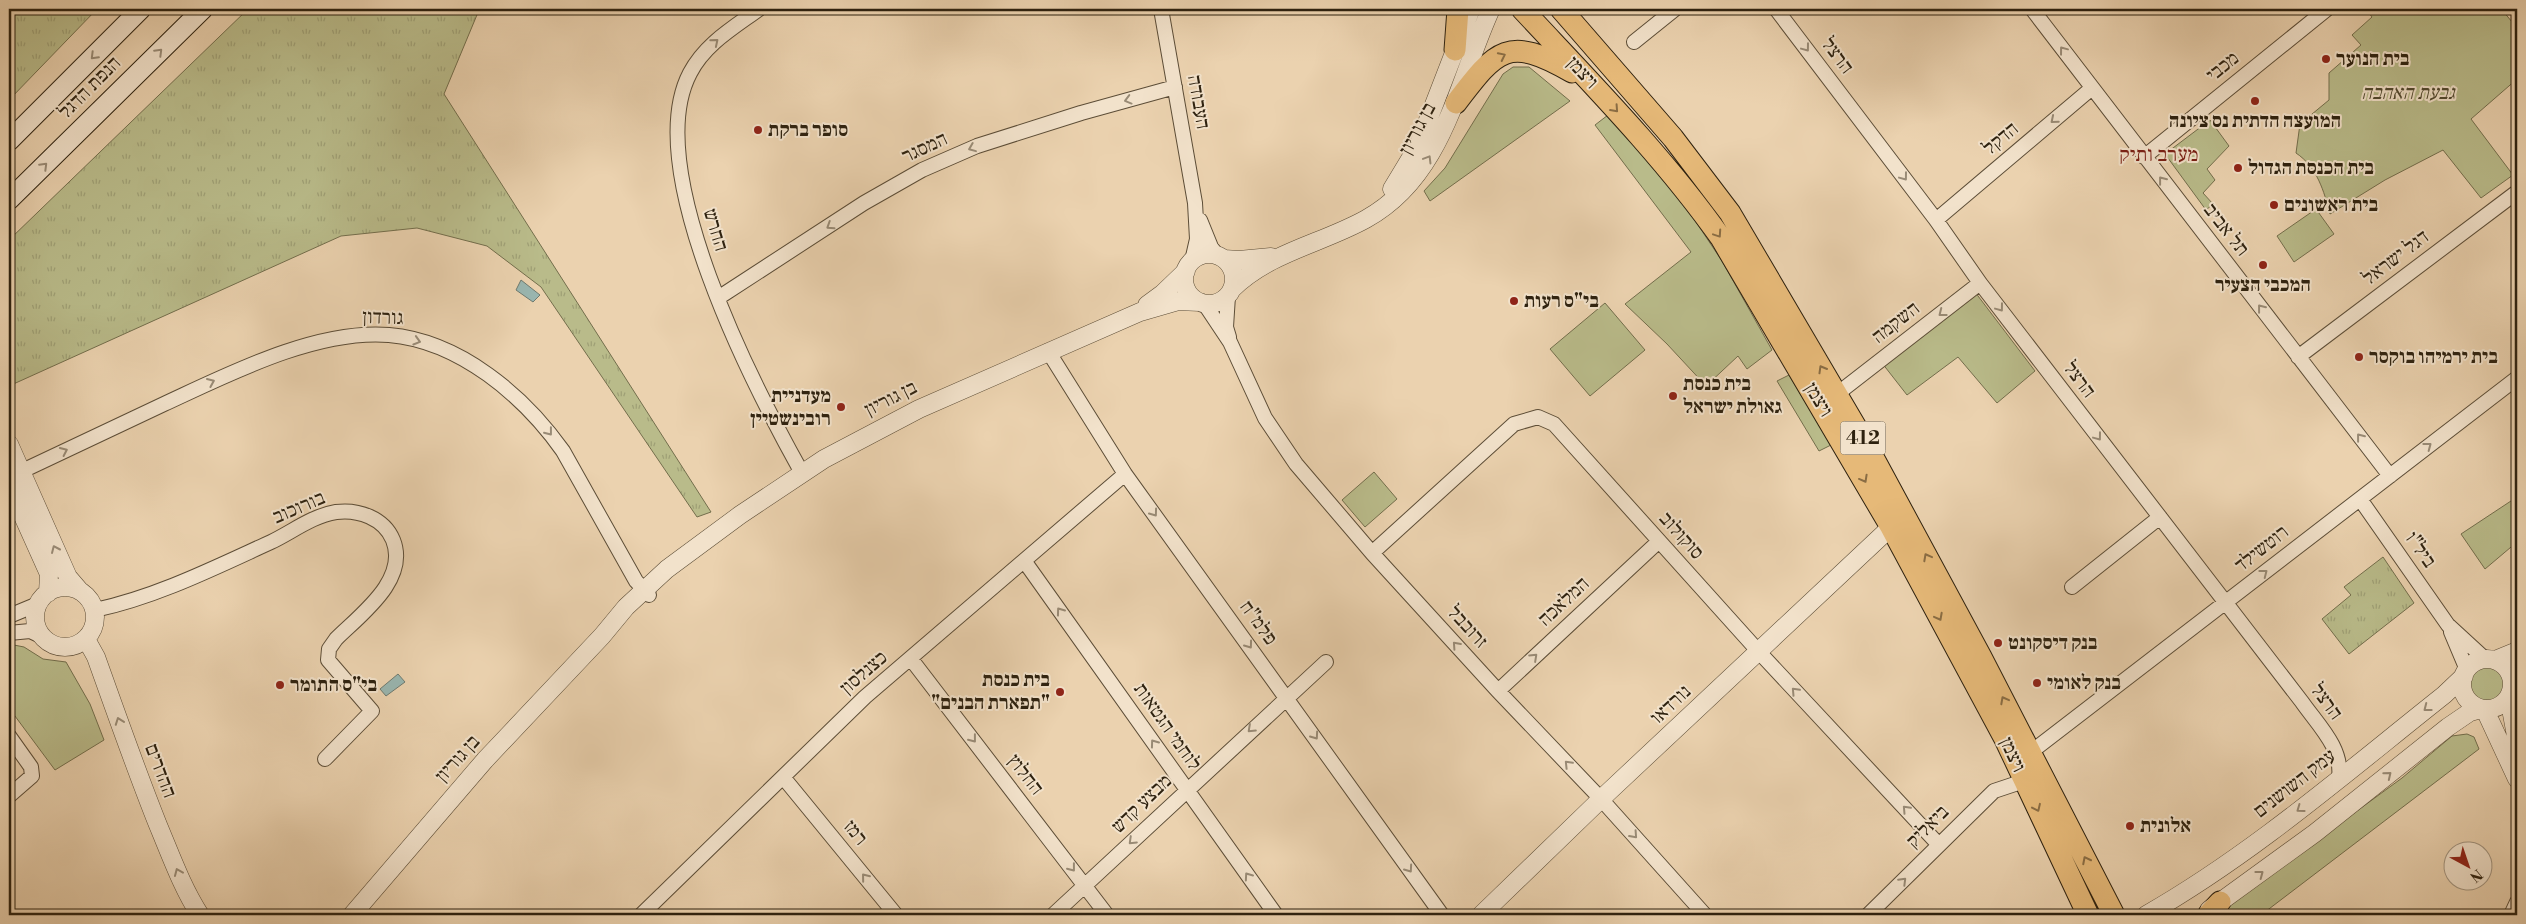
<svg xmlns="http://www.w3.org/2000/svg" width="2526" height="924" font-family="'Libre Bodoni','Frank Ruhl Libre',serif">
  <defs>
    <pattern id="grass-tufts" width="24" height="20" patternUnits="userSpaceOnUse" patternTransform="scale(1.25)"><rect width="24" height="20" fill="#b9bb8a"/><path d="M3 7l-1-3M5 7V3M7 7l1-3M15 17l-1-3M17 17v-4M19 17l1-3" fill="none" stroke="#9fa076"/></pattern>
  </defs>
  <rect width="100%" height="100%" fill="#ebd2af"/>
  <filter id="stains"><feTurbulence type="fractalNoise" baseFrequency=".004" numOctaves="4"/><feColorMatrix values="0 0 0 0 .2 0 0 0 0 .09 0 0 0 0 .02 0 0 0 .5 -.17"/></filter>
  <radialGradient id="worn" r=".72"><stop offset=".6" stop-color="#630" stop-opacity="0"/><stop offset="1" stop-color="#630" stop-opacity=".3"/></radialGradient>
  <path fill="url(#grass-tufts)" stroke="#736e4c" d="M9 9H97L9 100Z
    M248 9H484L479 10 444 94 711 512 697 517 541 287 487 246 417 228 341 236 9 386V240Z
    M2383 557 2414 603 2349 654 2322 619 2351 595 2344 587Z"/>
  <path fill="#b9bb8a" stroke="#736e4c" d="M2366 9H2505L2503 11 2517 28V79L2471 119 2513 175 2481 198 2443 150 2385 180 2330 214C2324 191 2317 167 2296 153L2300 124 2329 100V73L2361 45 2352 35 2372 17Z
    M1513 67H1529L1570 101 1430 201 1424 191 1445 168 1503 74Z
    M1608 115 1684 204 1722 261 1772 350 1747 369 1738 356 1706 386 1667 344 1625 304 1691 252 1595 125Z
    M2210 120 2229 146 2207 169 2215 180 2203 193 2213 204 2206 210 2165 154Z
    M2316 209 2334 234 2294 262 2277 236Z
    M1975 292 2035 371 1997 403 1958 357 1907 395 1882 363Z
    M1605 303 1645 350 1590 396 1550 349Z
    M1789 375 1831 445 1819 451 1777 381Z
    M1374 472 1397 499 1365 527 1342 500Z
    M2517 497V542L2485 569 2461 534Z
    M9 644 24 647 43 659 66 662 90 704 104 740 55 770 9 708Z
    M2466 685a22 22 0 1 1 44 0a22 22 0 1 1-44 0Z
    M2467 734 2474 737 2479 749 2261 915H2218L2242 895 2402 778 2452 736Z"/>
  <path fill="#99b6b0" stroke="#6e7a70" d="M521 280 540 295 533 302 516 290Z
    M398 674 405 682 386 696 380 689Z"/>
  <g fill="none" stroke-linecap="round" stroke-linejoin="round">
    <defs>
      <path id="minor" d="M759 9C733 28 705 44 690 73 640 168 754 387 802 473
        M1161 9 1195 203 1197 239 1192 261
        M1776 9 1936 220 1980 283 2302 702C2318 725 2343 748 2339 778
        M2032 9 2390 476
        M1634 42 1675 9
        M2144 157 2327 9
        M1200 220 1211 247 1217 255
        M1936 220 2092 88
        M1228 296 1226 327 1229 337
        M718 298 864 203 922 170 977 146 1081 113 1175 87
        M1204 303 1230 342 1265 418 1296 464 1372 553 1498 691 1601 799 1705 915
        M1048 351 1125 474 1442 915
        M2298 357 2517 192
        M1837 394 1980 283
        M20 472C68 449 116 427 164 404 229 374 316 329 389 335 460 341 524 396 563 451L636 581 649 595
        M2360 499 2448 625 2485 659
        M1372 553 1514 424 1538 417 1554 424 1759 652 1939 845
        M1025 562 1276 915
        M2072 587 2160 517
        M95 610C156 597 214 568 271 542 292 532 312 516 336 512 358 509 384 518 393 540 409 580 360 615 336 639L329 649 328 660 372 711 325 759
        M9 616 38 604
        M2451 632 2467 670
        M9 633 30 631 43 637
        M911 659 1107 915
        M1498 691 1658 542
        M9 736 31 767 32 776 9 796
        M2031 752 2517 378
        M783 777 896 915
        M641 915 865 697 1125 474
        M1053 915 1326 662
        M1868 915 1994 791 2024 781
        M2511 915 2517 902"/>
      <path id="tertiary" d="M1392 189 1418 146 1471 9
        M1184 279a25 25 0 1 1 50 0a25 25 0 1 1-50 0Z
        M1224 259 1239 260 1271 257
        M1232 289C1270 252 1321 244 1366 219 1444 176 1457 83 1491 9
        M1147 305 1162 294 1186 271
        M9 444 68 577 80 591
        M9 485 49 574 48 593
        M35 617a30 30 0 1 1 60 0a30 30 0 1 1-60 0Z
        M86 639 96 657C116 713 136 770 158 825 171 856 182 887 200 915
        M2462 684a25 25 0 1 1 50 0a25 25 0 1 1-50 0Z
        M2495 660 2517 651
        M2509 698 2517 741
        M2485 710 2517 779
        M2209 910 2315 833 2448 727 2470 712 2481 709
        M352 915 485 760 602 636 626 607 667 569 740 515 824 459 919 409 1140 312 1178 301 1200 302
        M1481 915 1601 799 1891 527
        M2146 915C2253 854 2348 771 2444 695L2464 676"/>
      <path id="secondary" d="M9 141 141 9
        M9 200 203 9"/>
      <path id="primary" d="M1522 9C1591 83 1663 156 1721 238L1891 527 2005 739 2088 915
        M1561 9 1673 138 1730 213 1867 446 1981 657 2114 915
        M1455 50 1458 9
        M1456 103C1497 49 1508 35 1572 72
        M2208 915 2220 902"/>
    </defs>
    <use href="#minor" stroke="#5c4d37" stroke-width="16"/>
    <use href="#tertiary" stroke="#5c4d37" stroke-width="19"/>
    <use href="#secondary" stroke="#2d210f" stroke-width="21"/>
    <use href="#primary" stroke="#2d210f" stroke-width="23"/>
    <use href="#minor" stroke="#f2e2cb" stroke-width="14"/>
    <use href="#tertiary" stroke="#f2e2cb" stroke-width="18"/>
    <use href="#secondary" stroke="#f2e2cb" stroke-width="19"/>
    <use href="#primary" stroke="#e6b978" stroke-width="21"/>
  </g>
  <defs><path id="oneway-chevron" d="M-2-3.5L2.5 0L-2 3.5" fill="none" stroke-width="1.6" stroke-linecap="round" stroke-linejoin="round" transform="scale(1.25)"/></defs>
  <g stroke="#998b76">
    <use href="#oneway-chevron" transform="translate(715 42) rotate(-40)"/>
    <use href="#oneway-chevron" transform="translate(1806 48) rotate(53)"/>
    <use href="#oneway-chevron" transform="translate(2063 50) rotate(-127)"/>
    <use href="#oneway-chevron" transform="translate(159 52) rotate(-45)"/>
    <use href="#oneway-chevron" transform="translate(94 56) rotate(135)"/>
    <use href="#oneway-chevron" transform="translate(1128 100) rotate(165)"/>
    <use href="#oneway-chevron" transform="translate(2054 120) rotate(140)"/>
    <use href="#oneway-chevron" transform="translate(972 148) rotate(158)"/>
    <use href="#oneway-chevron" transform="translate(1428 159) rotate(-59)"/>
    <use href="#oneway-chevron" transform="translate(44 166) rotate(-45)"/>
    <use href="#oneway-chevron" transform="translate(1904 177) rotate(53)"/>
    <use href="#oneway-chevron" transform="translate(2162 180) rotate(-128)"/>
    <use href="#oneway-chevron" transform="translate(830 226) rotate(147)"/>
    <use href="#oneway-chevron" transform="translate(2000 308) rotate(53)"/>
    <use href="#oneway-chevron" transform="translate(2261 308) rotate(-128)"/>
    <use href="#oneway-chevron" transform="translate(1942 313) rotate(142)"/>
    <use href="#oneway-chevron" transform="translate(417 341) rotate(17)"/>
    <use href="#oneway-chevron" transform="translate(211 382) rotate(-23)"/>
    <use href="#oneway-chevron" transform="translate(549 432) rotate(52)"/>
    <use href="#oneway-chevron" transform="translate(2098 437) rotate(53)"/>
    <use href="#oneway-chevron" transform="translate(2360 437) rotate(-128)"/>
    <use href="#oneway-chevron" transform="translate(2428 446) rotate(-37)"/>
    <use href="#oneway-chevron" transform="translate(64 451) rotate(-25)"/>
    <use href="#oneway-chevron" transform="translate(1154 513) rotate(54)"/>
    <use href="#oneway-chevron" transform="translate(55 549) rotate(-114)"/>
    <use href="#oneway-chevron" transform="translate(2264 573) rotate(-38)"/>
    <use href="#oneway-chevron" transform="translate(1060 611) rotate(-126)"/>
    <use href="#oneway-chevron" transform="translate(1249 645) rotate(54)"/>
    <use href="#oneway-chevron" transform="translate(1456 645) rotate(-132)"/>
    <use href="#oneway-chevron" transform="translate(1534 657) rotate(-43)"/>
    <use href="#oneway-chevron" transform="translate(1795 691) rotate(-133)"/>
    <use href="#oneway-chevron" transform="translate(2427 708) rotate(142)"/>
    <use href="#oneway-chevron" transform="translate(119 721) rotate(-110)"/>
    <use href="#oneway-chevron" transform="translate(1251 729) rotate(137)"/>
    <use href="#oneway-chevron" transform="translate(1315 736) rotate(55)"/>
    <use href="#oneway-chevron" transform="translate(973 739) rotate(52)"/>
    <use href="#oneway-chevron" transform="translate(1154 743) rotate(-126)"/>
    <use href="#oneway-chevron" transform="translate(1568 764) rotate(-134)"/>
    <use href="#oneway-chevron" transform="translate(2388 775) rotate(-39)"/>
    <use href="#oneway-chevron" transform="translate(1906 809) rotate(-133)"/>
    <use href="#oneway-chevron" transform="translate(2300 809) rotate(144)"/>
    <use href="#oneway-chevron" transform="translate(1634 835) rotate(48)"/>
    <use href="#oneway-chevron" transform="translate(1132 841) rotate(136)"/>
    <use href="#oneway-chevron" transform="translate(1072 868) rotate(52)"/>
    <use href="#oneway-chevron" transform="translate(1409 869) rotate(55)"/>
    <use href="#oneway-chevron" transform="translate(178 872) rotate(-113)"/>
    <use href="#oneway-chevron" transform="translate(2260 874) rotate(-37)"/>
    <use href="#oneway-chevron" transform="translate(1248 876) rotate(-125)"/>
    <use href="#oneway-chevron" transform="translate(865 877) rotate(-129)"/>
    <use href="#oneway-chevron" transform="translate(1903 881) rotate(-45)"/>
  </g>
  <g stroke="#8a6d44">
    <use href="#oneway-chevron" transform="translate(1502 56) rotate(-26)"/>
    <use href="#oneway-chevron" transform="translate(1615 109) rotate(48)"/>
    <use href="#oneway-chevron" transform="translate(1718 234) rotate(56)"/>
    <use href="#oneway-chevron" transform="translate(1822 369) rotate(-120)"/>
    <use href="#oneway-chevron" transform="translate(1864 479) rotate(61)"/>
    <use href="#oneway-chevron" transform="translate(1927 557) rotate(-118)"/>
    <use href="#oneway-chevron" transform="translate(1939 617) rotate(62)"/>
    <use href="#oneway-chevron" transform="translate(2004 700) rotate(-118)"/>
    <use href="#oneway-chevron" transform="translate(2037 808) rotate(65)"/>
    <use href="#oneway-chevron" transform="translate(2086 860) rotate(-117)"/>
  </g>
  <g fill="#8f2418" stroke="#f2e2cb" stroke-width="2">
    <circle cx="2326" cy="59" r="5"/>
    <circle cx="2255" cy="101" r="5"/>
    <circle cx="758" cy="130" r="5"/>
    <circle cx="2238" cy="168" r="5"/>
    <circle cx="2274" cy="205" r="5"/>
    <circle cx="2263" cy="265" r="5"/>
    <circle cx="1514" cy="301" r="5"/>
    <circle cx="2359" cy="357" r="5"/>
    <circle cx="1673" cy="396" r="5"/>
    <circle cx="841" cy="407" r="5"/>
    <circle cx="1998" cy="643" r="5"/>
    <circle cx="2037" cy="683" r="5"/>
    <circle cx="280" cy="685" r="5"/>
    <circle cx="1060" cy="692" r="5"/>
    <circle cx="2130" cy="826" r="5"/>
  </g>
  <g text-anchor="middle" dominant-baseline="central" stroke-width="4" stroke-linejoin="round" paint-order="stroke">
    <rect fill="#f2e2cb" stroke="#685b47" stroke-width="1" x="1840.5" y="421.5" width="45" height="33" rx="4"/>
    <g font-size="19" font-weight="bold" fill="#2d210f">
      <text x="1863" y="438">412</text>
    </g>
    <g font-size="20" fill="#2d210f" stroke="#f2e2cb">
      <text transform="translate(1837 56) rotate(53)">הרצל</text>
      <text transform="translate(2223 67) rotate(-39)">מכבי</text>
      <text transform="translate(1582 73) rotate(47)">ויצמן</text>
      <text transform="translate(90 88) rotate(-45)">הנפת הדגל</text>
      <text transform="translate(1198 102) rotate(80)">העבודה</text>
      <text transform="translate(1418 129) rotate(-62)">בן גוריון</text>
      <text transform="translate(2001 139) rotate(-40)">הדקל</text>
      <text transform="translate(925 148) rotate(-25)">המסגר</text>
      <text transform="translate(715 230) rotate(73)">החרש</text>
      <text transform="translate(2226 230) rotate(52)">תל אביב</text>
      <text transform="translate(2396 258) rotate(-37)">דגל ישראל</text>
      <text transform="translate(383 318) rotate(2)">גורדון</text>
      <text transform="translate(1896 323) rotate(-38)">השקמה</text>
      <text transform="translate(2079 380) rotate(53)">הרצל</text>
      <text transform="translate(891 399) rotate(-27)">בן גוריון</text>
      <text transform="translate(1818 400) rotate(59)">ויצמן</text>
      <text transform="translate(299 508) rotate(-23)">בורוכוב</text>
      <text transform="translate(1681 536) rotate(48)">סוקולוב</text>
      <text transform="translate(2262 549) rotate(-38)">רוטשילד</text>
      <text transform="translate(2420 550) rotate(55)">ביל"ו</text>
      <text transform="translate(1564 602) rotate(-43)">המלאכה</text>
      <text transform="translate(1258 623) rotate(54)">פלמ"ח</text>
      <text transform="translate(1467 627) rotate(48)">זרובבל</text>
      <text transform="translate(864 673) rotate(-41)">כצנלסון</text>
      <text transform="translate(2326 702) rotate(54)">הרצל</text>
      <text transform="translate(1671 705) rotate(-43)">נורדאו</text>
      <text transform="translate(1167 727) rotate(55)">לוחמי הגטאות</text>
      <text transform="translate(2012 755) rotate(65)">ויצמן</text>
      <text transform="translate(458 759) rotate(-48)">בן גוריון</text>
      <text transform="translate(160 771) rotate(69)">ההדרים</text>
      <text transform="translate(1025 775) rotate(52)">החלוץ</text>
      <text transform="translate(2295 784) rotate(-38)">עמק השושנים</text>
      <text transform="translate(1142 804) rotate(-44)">מבצע קדש</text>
      <text transform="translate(1928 827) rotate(-45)">ביאליק</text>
      <text transform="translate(855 833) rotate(51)">רמז</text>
    </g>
    <g font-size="20" font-weight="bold" fill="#2d210f" stroke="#f2e2cb" text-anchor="start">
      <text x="2336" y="59">בית הנוער</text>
      <text x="2255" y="121" text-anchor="middle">המועצה הדתית נס ציונה</text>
      <text x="768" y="130">סופר ברקת</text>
      <text x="2248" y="168">בית הכנסת הגדול</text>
      <text x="2284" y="205">בית ראשונים</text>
      <text x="2263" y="285" text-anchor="middle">המכבי הצעיר</text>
      <text x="1524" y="301">בי"ס רעות</text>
      <text x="2369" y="357">בית ירמיהו בוקסר</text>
      <text x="1683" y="384">בית כנסת<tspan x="1683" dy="23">גאולת ישראל</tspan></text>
      <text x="831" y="396" text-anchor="end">מעדניית<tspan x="831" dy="23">רובינשטיין</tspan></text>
      <text x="2008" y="643">בנק דיסקונט</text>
      <text x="1050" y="680" text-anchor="end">בית כנסת<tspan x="1050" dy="23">"תפארת הבנים"</tspan></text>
      <text x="2047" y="683">בנק לאומי</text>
      <text x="290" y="685">בי"ס התומר</text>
      <text x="2140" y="826">אלונית</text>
    </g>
    <g font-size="20" font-style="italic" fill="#50482e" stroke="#f2e2cb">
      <text x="2408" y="93">גבעת האהבה</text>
    </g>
    <g font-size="21" fill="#7a1f14" stroke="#f2e2cb">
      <text x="2159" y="155">מערב ותיק</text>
    </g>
  </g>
  <rect width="2526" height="924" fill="none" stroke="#ebd2af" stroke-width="30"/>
  <rect x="10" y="10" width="2506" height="904" fill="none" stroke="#2d210f" stroke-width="2.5"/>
  <rect x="15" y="15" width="2496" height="894" fill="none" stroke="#2d210f"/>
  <g transform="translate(2468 866) rotate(140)"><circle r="24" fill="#f2e2cb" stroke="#a39580"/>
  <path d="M0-4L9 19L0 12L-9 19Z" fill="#8f2418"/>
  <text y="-8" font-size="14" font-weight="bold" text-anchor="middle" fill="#2d210f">N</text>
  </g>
  <rect width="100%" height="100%" filter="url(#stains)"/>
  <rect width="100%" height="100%" fill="url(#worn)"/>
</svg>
